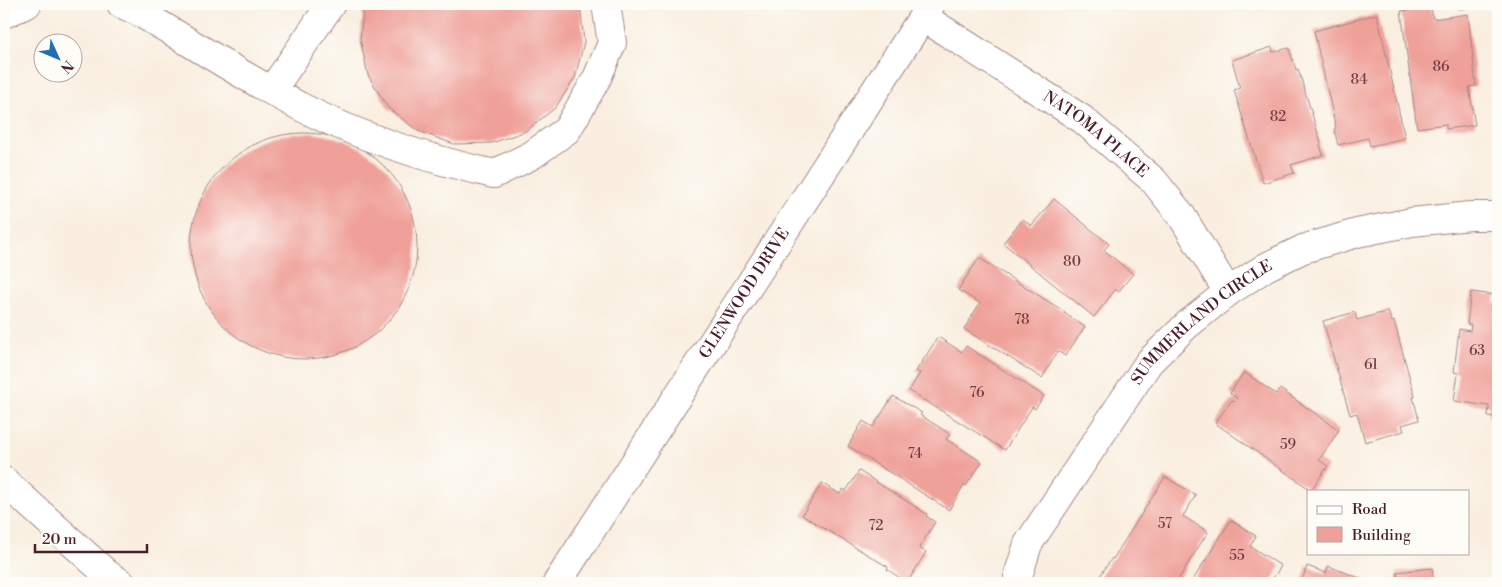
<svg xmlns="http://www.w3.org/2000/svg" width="1502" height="587" font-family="'Libre Bodoni',serif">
  <rect width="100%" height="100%" fill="#fdfcf7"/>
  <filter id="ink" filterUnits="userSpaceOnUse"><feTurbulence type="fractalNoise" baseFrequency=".02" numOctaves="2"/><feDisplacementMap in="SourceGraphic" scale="10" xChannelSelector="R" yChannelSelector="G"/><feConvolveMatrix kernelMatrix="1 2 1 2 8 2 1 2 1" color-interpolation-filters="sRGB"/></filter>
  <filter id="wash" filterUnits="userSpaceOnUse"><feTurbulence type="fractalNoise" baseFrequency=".0096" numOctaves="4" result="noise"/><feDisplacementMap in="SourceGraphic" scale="20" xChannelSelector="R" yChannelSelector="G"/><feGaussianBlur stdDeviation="1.12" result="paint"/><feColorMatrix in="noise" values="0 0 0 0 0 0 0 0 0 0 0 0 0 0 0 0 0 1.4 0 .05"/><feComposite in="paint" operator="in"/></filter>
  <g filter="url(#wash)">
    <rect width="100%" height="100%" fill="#f9eedf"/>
    <g id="blocks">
      <path fill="#efa099" d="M364 4H580L584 42 575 78 555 108 526 131 492 143 454 144 418 131 388 108 368 75 360 39Z
        M1458 4H1485V5L1459 9Z
        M1431 7 1433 19 1468 14 1476 86 1469 87 1475 125 1446 129V124L1417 128 1401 11Z
        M1377 14 1405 138 1370 146 1368 138 1338 145 1334 129 1336 128 1314 31Z
        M1272 47 1273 52 1289 48 1296 70 1298 69 1321 143 1320 144 1323 155 1291 165 1294 173 1263 183 1234 90 1240 88 1232 60Z
        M191 246a113 113 0 1 1 226 0a113 113 0 1 1-226 0Z
        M1054 199 1109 244 1104 250 1133 274 1118 292 1116 289 1094 317 1003 243 1023 219 1031 226Z
        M979 258 1065 312 1064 313 1085 327 1065 356 1058 351 1042 378 964 329 980 303 958 290Z
        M1471 292 1496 295 1495 303 1498 304V418L1488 416 1489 406 1454 401 1458 373 1454 372 1459 329 1470 331 1471 325 1467 324Z
        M1388 311 1392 322 1394 321 1415 397H1413L1419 420 1402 425 1404 431 1365 442 1357 413 1350 415 1323 321 1355 312 1357 320Z
        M938 337 962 352 966 346 1044 396 1035 409 1032 407 1005 450 909 391 920 373 916 371Z
        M1244 372 1276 394 1280 389 1339 430 1319 460 1328 466 1311 490 1215 423 1232 400 1234 401 1237 398 1230 393Z
        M893 396 922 413 920 415 950 434 946 439 982 462 966 486 964 485 949 510 848 446 863 421 873 427Z
        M859 471 927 514 926 516 935 522 919 548 926 552 907 583 887 569 888 567 802 515 822 483 840 494 843 489 846 491Z
        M1165 477 1196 495 1183 516 1208 532 1176 583 1096 582 1112 558 1113 559Z
        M1231 520 1256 536 1250 546 1281 566 1270 583H1191Z
        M1307 566 1326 573 1328 566 1365 580 1364 583H1301Z
        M1432 568 1434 583H1398L1397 572Z"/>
    </g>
  </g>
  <g filter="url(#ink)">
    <use href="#blocks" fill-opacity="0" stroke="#a28685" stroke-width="1"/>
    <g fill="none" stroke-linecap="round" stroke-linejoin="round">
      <defs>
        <g id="minor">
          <path d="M121 4 137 11C192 43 245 78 301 107 362 138 428 159 494 174L532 155 567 130 597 78 612 43 606 4"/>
          <path d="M4 14 27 4"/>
          <path id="s1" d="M923 17 1082 119 1154 181 1181 215 1228 292"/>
          <path d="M272 90 331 4"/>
          <path d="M4 481 107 574 121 583"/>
          <path id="s2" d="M1019 583 1018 576 1028 544 1149 362 1187 325 1228 292 1266 267 1303 249 1357 233 1412 222 1470 216H1498"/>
        </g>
        <g id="major">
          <path id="s3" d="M557 583 931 4"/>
        </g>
      </defs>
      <use href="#minor" stroke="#a28685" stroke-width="30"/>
      <use href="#major" stroke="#a28685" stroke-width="30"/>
      <use href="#minor" stroke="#fff" stroke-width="28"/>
      <use href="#major" stroke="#fff" stroke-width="28"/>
    </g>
  </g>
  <g text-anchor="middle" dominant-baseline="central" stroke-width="4" stroke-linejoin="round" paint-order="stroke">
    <g font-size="14" fill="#733f46">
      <text x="1441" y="67">86</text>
      <text x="1359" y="80">84</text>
      <text x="1278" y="117">82</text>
      <text x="1072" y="262">80</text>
      <text x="1022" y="320">78</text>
      <text x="1477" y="351">63</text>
      <text x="1371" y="365">61</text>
      <text x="977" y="393">76</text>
      <text x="1288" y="445">59</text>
      <text x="915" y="454">74</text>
      <text x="1165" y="524">57</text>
      <text x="876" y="526">72</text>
      <text x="1237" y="556">55</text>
    </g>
    <g font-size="16" fill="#4a1f2b" stroke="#fdfcf7">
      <text stroke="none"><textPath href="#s1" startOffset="209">NATOMA PLACE</textPath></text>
      <text stroke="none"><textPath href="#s3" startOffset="345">GLENWOOD DRIVE</textPath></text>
      <text stroke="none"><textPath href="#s2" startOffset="325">SUMMERLAND CIRCLE</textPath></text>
    </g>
  </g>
  <rect width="1502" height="587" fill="none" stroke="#fdfcf7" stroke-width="20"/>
  <rect x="1307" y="490" width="162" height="65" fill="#fdfcf7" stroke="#b5a4a5"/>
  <rect x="1317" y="506" width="25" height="8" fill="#ffffff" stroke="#b5a4a5"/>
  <text x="1352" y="514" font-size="15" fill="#4a1f2b">Road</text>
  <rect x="1317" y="527" width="25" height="15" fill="#efa099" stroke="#b5a4a5"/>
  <text x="1352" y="540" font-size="15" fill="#4a1f2b">Building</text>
  <g transform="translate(58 58) rotate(134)"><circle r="24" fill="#fdfcf7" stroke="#b5a4a5"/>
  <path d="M0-4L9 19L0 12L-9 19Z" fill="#1f6fb2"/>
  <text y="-8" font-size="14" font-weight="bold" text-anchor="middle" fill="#4a1f2b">N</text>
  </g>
  <path d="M35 544v8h112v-8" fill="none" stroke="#4a1f2b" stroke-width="2.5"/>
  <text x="42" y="544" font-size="15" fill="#4a1f2b" stroke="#fdfcf7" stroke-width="4" paint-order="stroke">20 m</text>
</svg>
